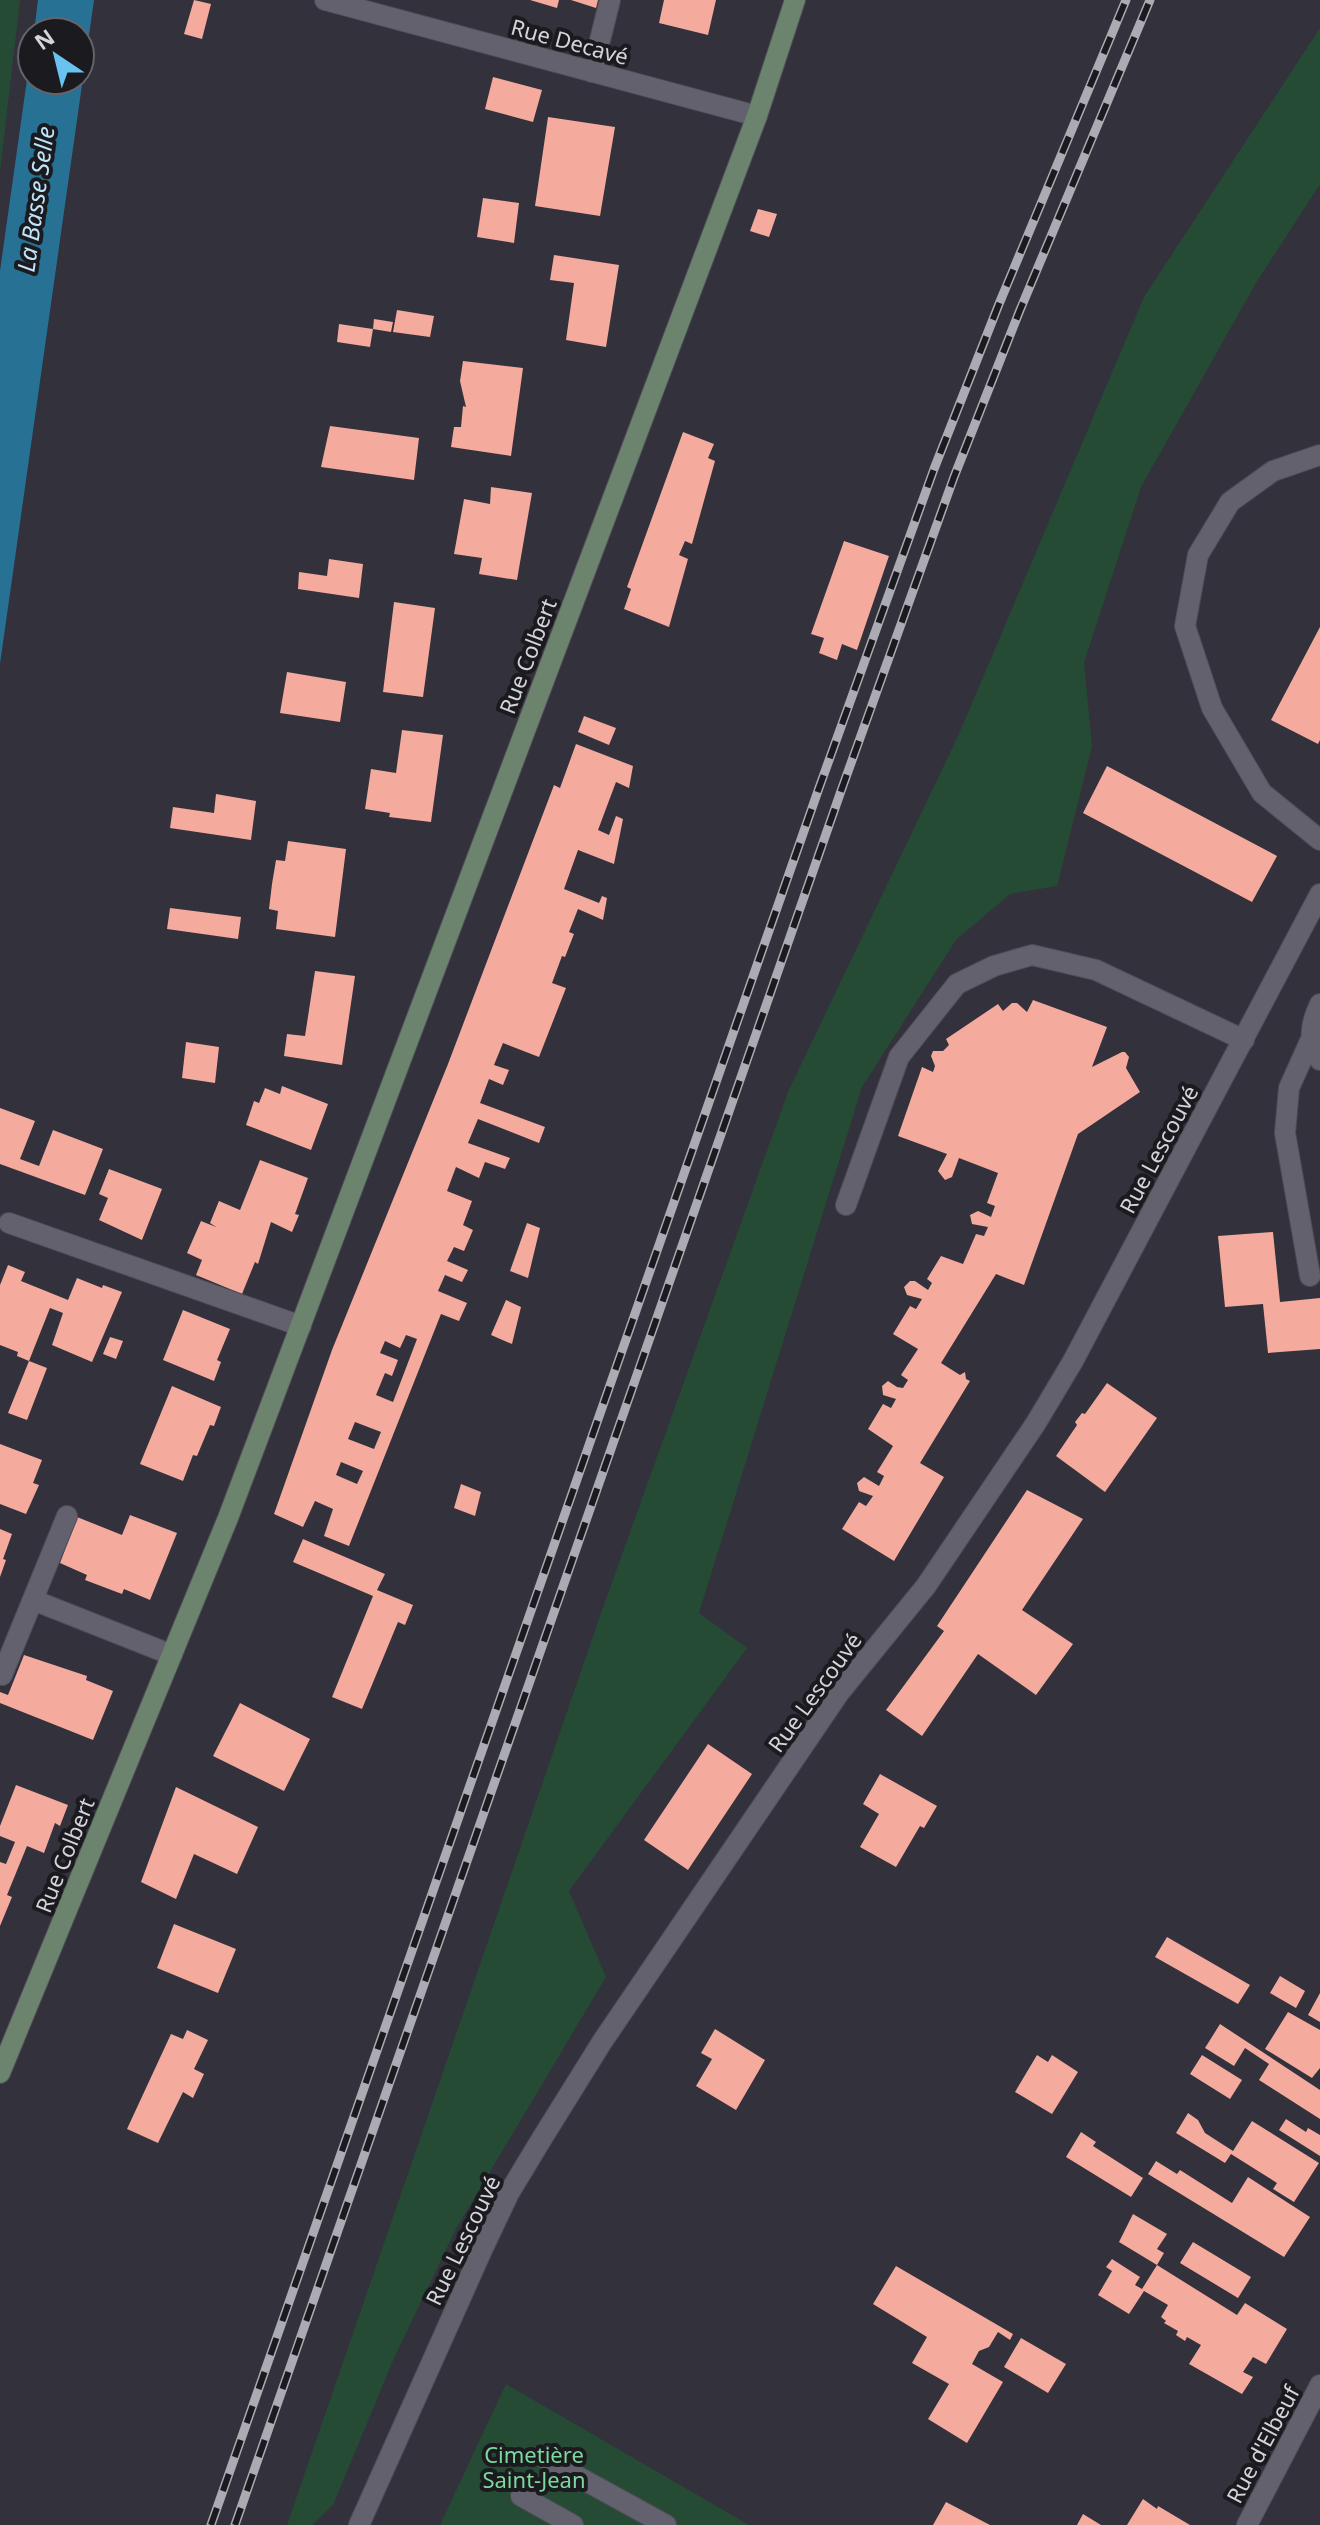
<svg xmlns="http://www.w3.org/2000/svg" width="1320" height="2525" font-family="'Noto Sans',sans-serif">
  <rect width="100%" height="100%" fill="#32313c"/>
  <path fill="#264b34" d="M0 0H20L0 172Z
    M1320 28V184L1256 283 1141 487 1084 663 1092 746 1057 886 1010 894 956 940 862 1087 699 1613 747 1648 569 1891 606 1977 457 2227 395 2356 333 2505 312 2525H287L600 1616 788 1092 959 734 1144 297Z
    M506 2384 749 2525H440Z"/>
  <path fill="#277195" d="M38 0H94L0 664V271L32 44V80H80V32H34Z"/>
  <path fill="#f5aa9e" fill-rule="evenodd" d="M194 0 211 4 202 39 184 34Z
    M530 0H559L557 8Z
    M571 0H598L596 8Z
    M664 0H716L708 35 659 23Z
    M493 77 542 90 533 122 485 109Z
    M548 117 615 127 600 216 535 206Z
    M483 198 519 203 514 243 477 237Z
    M758 209 777 214 769 237 750 231Z
    M554 255 619 265 606 347 566 340 574 283 550 280Z
    M397 310 434 316 430 337 393 332Z
    M374 319 393 322 391 332 373 329Z
    M339 324 373 329 370 347 337 342Z
    M463 361 523 368 511 456 451 447 454 427H461L463 406 466 407 460 381Z
    M330 426 419 438 414 480 321 467Z
    M683 432 714 444 708 458 715 461 692 544 685 541 679 555 688 559 669 627 624 609 631 589 627 587Z
    M491 487 532 493 517 580 479 574 482 558 454 554 464 499 490 504Z
    M844 541 889 556 857 650 842 644 837 660 819 653 824 638 811 634Z
    M329 559 363 564 359 598 298 589 299 572 327 576Z
    M394 602 435 608 423 697 383 692Z
    M1320 627V740L1318 744 1271 720Z
    M287 672 346 682 340 722 280 713Z
    M584 716 616 728 609 745 578 732Z
    M402 730 443 735 431 822 389 817 390 813 365 809 371 769 396 773Z
    M576 744 633 766 629 788 616 782 598 830 609 835 616 816 623 819 614 864 578 850 564 889 599 903 602 896 607 898 603 920 578 909 569 932 574 934 565 957 562 956 552 983 566 988 539 1057 503 1043 494 1065 509 1070 503 1085 489 1079 480 1103 545 1127 539 1143 478 1119 468 1143 510 1158 505 1169 485 1162 479 1178 456 1167 447 1191 472 1201 463 1225 473 1230 464 1251 454 1247 447 1261 468 1270 462 1282 445 1275 438 1291 467 1303 459 1321 441 1314 349 1546 324 1536 333 1509 315 1501 303 1527 274 1514 332 1350 448 1064 554 785 560 788ZM406 1335 417 1339 393 1402 376 1395 385 1373 392 1376 398 1360 380 1353 385 1341 400 1348ZM355 1422 381 1432 374 1449 348 1439ZM341 1462 363 1471 357 1484 336 1475Z
    M1107 766 1277 856 1252 902 1083 813Z
    M216 794 256 801 251 840 170 828 173 807 214 813Z
    M288 841 346 849 335 937 276 929 278 911 269 909 272 884 276 860 285 861Z
    M170 908 241 917 238 939 167 929Z
    M315 971 355 976 342 1065 284 1056 287 1034 305 1036Z
    M1033 1000 1107 1027 1092 1067 1122 1052H1125L1129 1057 1126 1068 1140 1092 1078 1134 1024 1285 996 1274 941 1363 960 1375 965 1372 966 1379 970 1381 920 1463 944 1477 894 1561 842 1529 859 1502 866 1506 873 1496 859 1491 857 1483 864 1477 879 1486 884 1476 877 1472 893 1446 868 1429 883 1404 891 1408 896 1399 883 1395 882 1386 888 1381 897 1387 903 1388 908 1380 901 1375 918 1349 893 1334 910 1306 916 1309 922 1299 907 1295 904 1287 910 1281H915L928 1290 932 1283 927 1279 941 1256 963 1264 976 1234 984 1236 988 1227 972 1224 970 1215 978 1211 991 1217 995 1206 987 1203 998 1173 959 1158 952 1177 945 1180 938 1171 947 1154 898 1136 922 1067 933 1072 935 1066 931 1056 933 1051H943L949 1045 946 1039 998 1004 1003 1011 1012 1003H1017L1027 1012Z
    M186 1042 219 1047 215 1083 182 1078Z
    M282 1086 328 1104 311 1150 246 1125 254 1101 259 1103 265 1088 280 1094Z
    M0 1108 35 1121 20 1159 39 1166 53 1130 103 1149 85 1195 0 1164Z
    M260 1160 308 1178 295 1214 299 1215 292 1232 271 1222 258 1264 255 1262 242 1294 196 1275 202 1260 187 1253 201 1221 216 1227 210 1223 219 1201 240 1210Z
    M109 1169 162 1189 142 1240 99 1220 108 1198 99 1194Z
    M527 1223 540 1228 528 1278 510 1271Z
    M1273 1232 1280 1302 1320 1298V1349L1268 1353 1263 1304 1225 1307 1218 1236Z
    M8 1265 25 1272 21 1281 68 1300 77 1278 102 1288 103 1285 122 1292 92 1362 52 1345 63 1313 50 1308 29 1361 17 1356 18 1352 0 1345V1285Z
    M506 1300 521 1307 512 1344 491 1335Z
    M183 1310 230 1329 217 1360 221 1362 214 1381 163 1360Z
    M110 1337 123 1341 116 1359 103 1354Z
    M29 1361 47 1368 27 1420 8 1413Z
    M1107 1383 1157 1418 1105 1492 1056 1456 1077 1425 1075 1422 1082 1413 1085 1414Z
    M172 1386 221 1407 214 1426 210 1425 197 1456 193 1455 183 1481 140 1464Z
    M0 1444 42 1460 33 1483 39 1485 26 1514 0 1504Z
    M461 1484 481 1492 475 1516 454 1508Z
    M1027 1490 1083 1519 1022 1610 1073 1644 1036 1695 978 1654 922 1736 886 1710 944 1631 937 1626Z
    M130 1515 177 1533 150 1600 124 1589 122 1594 85 1580 87 1575 60 1563 77 1517 122 1535Z
    M0 1529 12 1534 3 1559 6 1560 0 1577Z
    M303 1539 385 1574 377 1590 413 1605 405 1625 398 1622 362 1709 332 1697 373 1596 293 1562Z
    M24 1655 87 1676 86 1680 113 1691 93 1740 0 1703V1692L8 1695Z
    M240 1703 310 1739 284 1791 213 1756Z
    M708 1744 752 1774 688 1870 644 1840Z
    M880 1774 937 1806 924 1828 920 1826 896 1867 860 1847 879 1814 863 1804Z
    M16 1785 68 1805 60 1826 55 1823 44 1853 27 1846 7 1895 12 1897 0 1926V1862L6 1864 15 1842 0 1836V1826Z
    M176 1787 258 1827 237 1874 194 1854 176 1899 141 1882Z
    M174 1924 236 1949 218 1993 157 1968Z
    M1167 1937 1250 1985 1238 2004 1155 1957Z
    M1280 1976 1305 1991 1296 2008 1270 1993Z
    M1320 1993V2022L1308 2015Z
    M1288 2012 1320 2030V2068L1312 2078 1265 2049Z
    M1220 2024 1320 2090V2119L1259 2080 1269 2064 1245 2048 1234 2066 1205 2048Z
    M715 2029 765 2060 736 2110 696 2086 712 2059 701 2053Z
    M187 2030 208 2040 194 2069 204 2074 193 2098 183 2092 158 2143 127 2129 171 2034 183 2039Z
    M1037 2055 1048 2062 1052 2055 1078 2072 1052 2114 1015 2092Z
    M1202 2055 1242 2080 1230 2099 1190 2074Z
    M1188 2113 1198 2120 1205 2133 1233 2151 1252 2121 1319 2163 1294 2202 1273 2189 1277 2183 1231 2154 1225 2163 1176 2133Z
    M1286 2119 1306 2132 1308 2128 1320 2135V2156L1279 2130Z
    M1081 2132 1096 2142 1093 2146 1143 2178 1131 2197 1066 2157Z
    M1156 2161 1177 2174 1180 2170 1232 2203 1248 2177 1310 2217 1284 2257 1148 2174Z
    M1133 2214 1167 2234 1157 2249 1164 2253 1157 2265 1119 2242Z
    M1193 2242 1251 2277 1238 2298 1180 2263Z
    M1112 2259 1140 2277 1135 2285 1142 2289 1157 2265 1237 2315 1245 2303 1287 2329 1266 2364 1253 2357 1243 2372 1253 2377 1242 2394 1189 2364 1201 2345 1187 2337 1185 2341 1176 2335 1178 2331 1164 2323 1166 2321 1161 2317 1168 2305 1144 2291 1129 2314 1098 2295 1112 2271 1106 2267Z
    M896 2266 1013 2334 1010 2340 998 2332 989 2347 979 2351 972 2364 1003 2382 967 2443 928 2419 949 2384 912 2363 927 2337 873 2304Z
    M1021 2338 1066 2364 1048 2393 1004 2367Z
    M1143 2499 1157 2509 1158 2506 1190 2525H1127Z
    M946 2502 990 2525H933Z
    M1083 2514 1101 2525H1077Z"/>
  <g fill="none" stroke-linecap="round" stroke-linejoin="round">
    <defs>
      <path id="lane" d="M592 72 610 0
        M1320 455 1273 471 1230 502 1198 555 1185 626 1212 708 1262 793 1320 840
        M1320 1004C1310 1025 1308 1039 1320 1060
        M846 1205 899 1057 957 984 994 966 1032 955 1096 970 1244 1040
        M1310 1276 1285 1133 1289 1088 1311 1039
        M544 2458 666 2525
        M521 2496 573 2525"/>
      <path id="street" d="M325 0 757 116
        M9 1223 301 1326
        M33 1600 172 1655
        M2 1675 67 1516
        M359 2525 482 2250 509 2193 541 2140 602 2042 839 1693 926 1586 1036 1423 1073 1361 1320 894
        M1247 2525 1320 2385"/>
      <path id="secondary" d="M0 2073 228 1518 757 116 795 0"/>
    </defs>
    <use href="#lane" stroke="#4e4d57" stroke-width="22"/>
    <use href="#street" stroke="#4e4d57" stroke-width="22"/>
    <use href="#secondary" stroke="#4e4d57" stroke-width="22"/>
    <use href="#lane" stroke="#62616d" stroke-width="20"/>
    <use href="#street" stroke="#62616d" stroke-width="20"/>
    <use href="#secondary" stroke="#6c836d" stroke-width="20"/>
    <defs>
      <path id="rail" d="M211 2525 819 788 934 469 999 304 1126 0
        M235 2525 841 791 954 477 1020 310 1150 0"/>
    </defs>
    <use href="#rail" stroke="#ababb3" stroke-width="9"/>
    <use href="#rail" stroke="#1a1a1f" stroke-width="6" stroke-dasharray="18" stroke-linecap="butt"/>
  </g>
  <g text-anchor="middle" dominant-baseline="central" stroke-width="8" stroke-linejoin="round" paint-order="stroke">
    <g font-size="22" fill="#d4d4db" stroke="#1a1a1f">
      <text transform="translate(570 41) rotate(15)">Rue Decavé</text>
      <text transform="translate(527 656) rotate(-69)">Rue Colbert</text>
      <text transform="translate(1158 1149) rotate(-62)">Rue Lescouvé</text>
      <text transform="translate(814 1692) rotate(-54)">Rue Lescouvé</text>
      <text transform="translate(64 1855) rotate(-68)">Rue Colbert</text>
      <text transform="translate(462 2240) rotate(-64)">Rue Lescouvé</text>
      <text transform="translate(1262 2444) rotate(-62)">Rue d'Elbeuf</text>
    </g>
    <g font-size="22" fill="#7bd89e" stroke="#1a1a1f">
      <text x="534" y="2454">Cimetière<tspan x="534" dy="25">Saint-Jean</tspan></text>
    </g>
    <g font-size="24" font-style="italic" fill="#bfe4f9" stroke="#1a1a1f">
      <text transform="translate(35 199) rotate(-82)">La Basse Selle</text>
    </g>
  </g>
  <g transform="translate(56 56) rotate(325)"><circle r="38" fill="#1a1a1f" stroke="#64646a" stroke-width="2"/>
  <path d="M0-6L14 30L0 20L-14 30Z" fill="#69c3f1"/>
  <text y="-12" font-size="22" font-weight="bold" text-anchor="middle" fill="#d4d4db">N</text>
  </g>
</svg>
